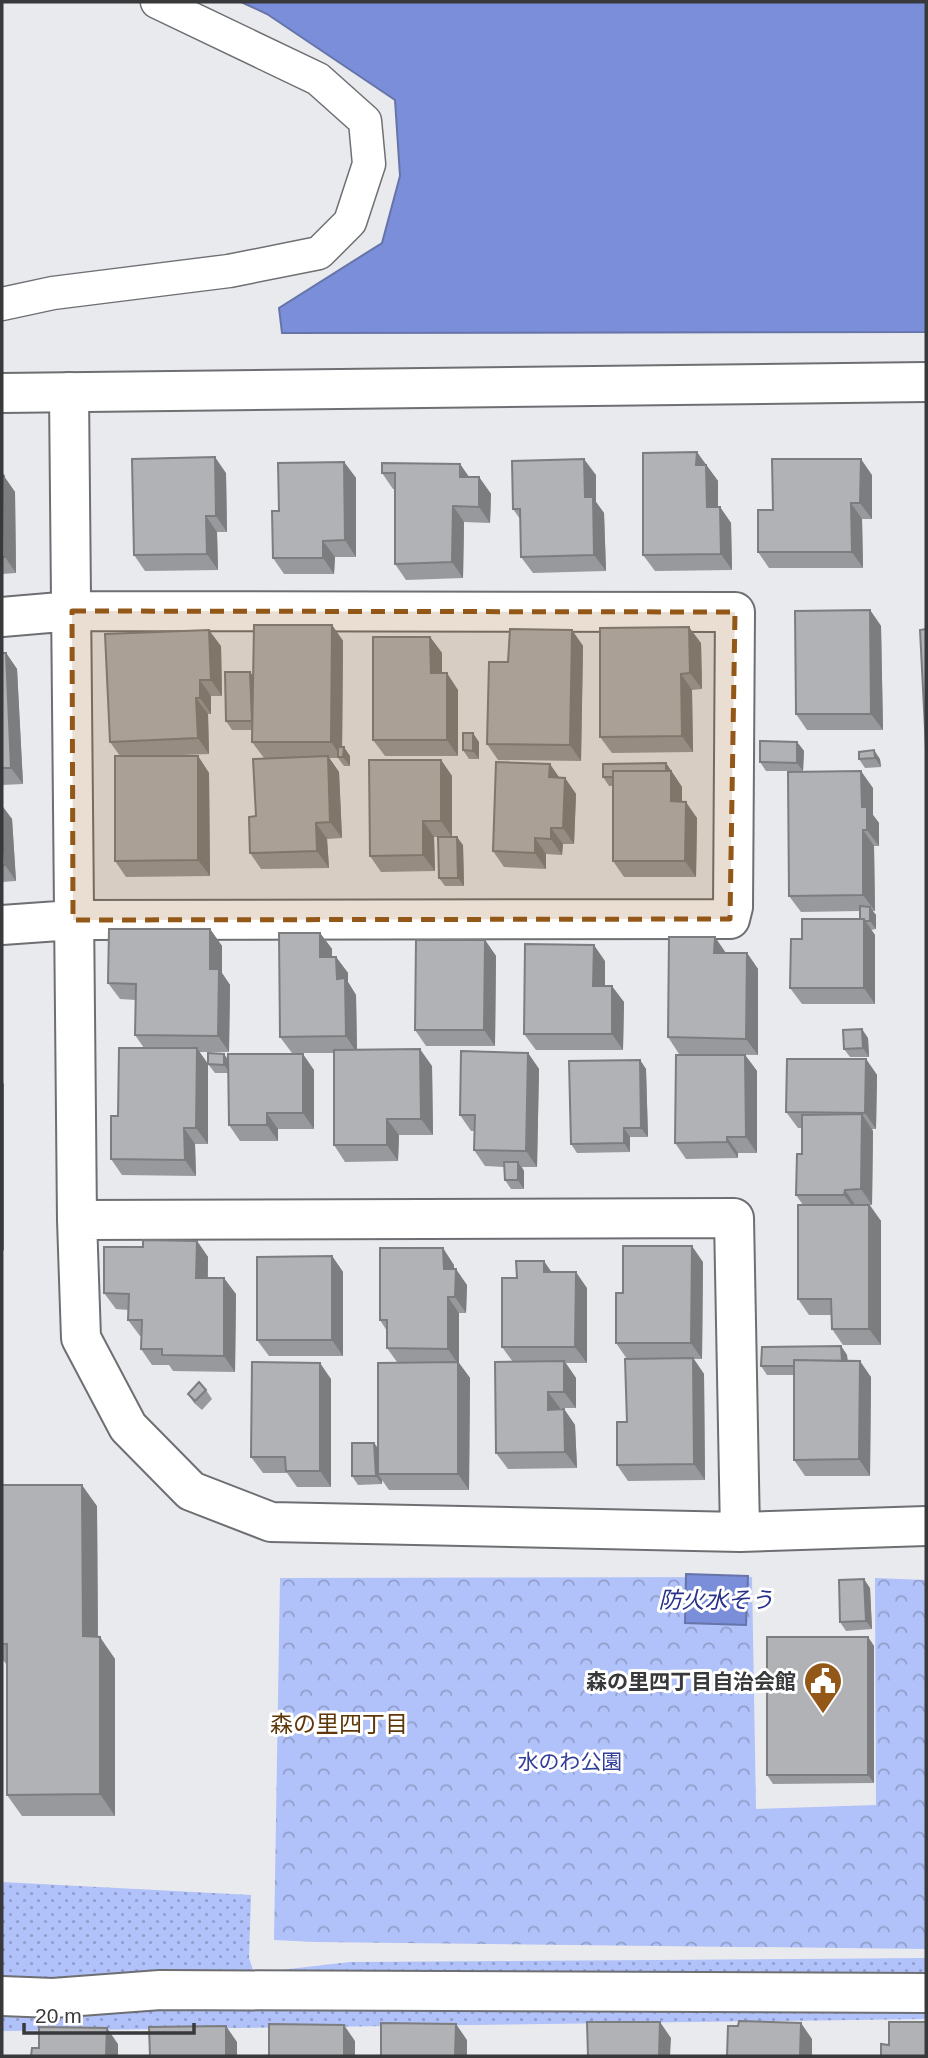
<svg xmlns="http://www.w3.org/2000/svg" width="928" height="2058" font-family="Arial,'Noto Sans JP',sans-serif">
  <defs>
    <pattern id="park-crowns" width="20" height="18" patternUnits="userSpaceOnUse" patternTransform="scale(1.75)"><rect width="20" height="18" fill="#b1c1f9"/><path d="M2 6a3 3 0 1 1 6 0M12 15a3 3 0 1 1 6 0" fill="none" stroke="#919ecb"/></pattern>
    <pattern id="garden-dots" width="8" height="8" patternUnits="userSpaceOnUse" patternTransform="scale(1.75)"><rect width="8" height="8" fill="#b1c1f9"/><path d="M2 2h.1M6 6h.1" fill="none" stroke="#919ecb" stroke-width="1.8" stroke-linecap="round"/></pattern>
  </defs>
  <rect width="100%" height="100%" fill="#e9eaee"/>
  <path fill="url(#park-crowns)" d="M752 1577 756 1809 876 1805 875 1578 926 1580V1949L316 1942 274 1940 280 1578Z"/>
  <path fill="url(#garden-dots)" d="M2 1882 251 1895 249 1958 254 1973 350 1962 926 1958V2019L2 2031Z"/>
  <path fill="#7a8ed9" stroke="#6674a9" stroke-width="2" d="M241 2H926V332L282 333 279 308 382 243 400 176 395 100 267 14Z
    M686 1574 748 1576 746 1625 685 1623Z"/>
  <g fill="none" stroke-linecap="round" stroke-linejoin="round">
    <defs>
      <path id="service" d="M2 304 53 293 229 271 319 253 350 222 369 164 365 121 318 79 157 2"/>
      <path id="pedestrian" d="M2 1996 53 1998 160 1990 926 1993"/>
      <path id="minor" d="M69 392 77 1220 81 1338 128 1427 191 1491 271 1522 740 1532 926 1526
        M2 617 72 611 735 612 733 907 730 919 73 920 2 925
        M77 1220 734 1218 740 1532"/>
      <path id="tertiary" d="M2 393 926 382"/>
    </defs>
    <use href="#service" stroke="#6e6f72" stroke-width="35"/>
    <use href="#pedestrian" stroke="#6e6f72" stroke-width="42"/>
    <use href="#minor" stroke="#6e6f72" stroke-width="42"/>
    <use href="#tertiary" stroke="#6e6f72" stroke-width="42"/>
    <use href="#service" stroke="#fff" stroke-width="32"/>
    <use href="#pedestrian" stroke="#fff" stroke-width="38"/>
    <use href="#minor" stroke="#fff" stroke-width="38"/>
    <use href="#tertiary" stroke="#fff" stroke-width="38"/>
  </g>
  <path fill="#98999c" d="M344 462 356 478V557H335L334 574H284L273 558 279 511Z
    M460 464 469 477H479L491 494 490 523 464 522 463 578 406 580 395 564V489H393L382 473Z
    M706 465 718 481V507H720L731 523 732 570 655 571 643 555Z
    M226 473 227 532H217L218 570 145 571 134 555Z
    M2 474 15 492 16 573 2 574Z
    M596 475V502L604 513 606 571 533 573 521 557 520 519 513 509Z
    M872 475V519H862L863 568H769L758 552 773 510Z
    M870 610 881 626 883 730H807L796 714Z
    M332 625 343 641 342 747 350 756V766H344L338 758H329L339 772 342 838 327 839 329 868 261 869 250 853 256 816 282 758H264L252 742 253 730H232L226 721 250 672 253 676Z
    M572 630 583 646 581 761 498 760 487 744 508 662Z
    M430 637 442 653V673L458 690V756H385L373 740Z
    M701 643 702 689 692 690 693 752 612 753 600 737Z
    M221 646 222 696H211V714H208L209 754 156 756H198L209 773 210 876 126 877 115 861 120 756 110 742Z
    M2 653H6L17 669 23 784 2 785Z
    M479 742V759H469L463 750Z
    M797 742 804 751 803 771H766L760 762Z
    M859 752 880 759 881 767 865 768 859 759Z
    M441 760 452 776V837L463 845 464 886H445L439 878 438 837H434L435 871 381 872 370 856Z
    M666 763 682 787V802L697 818 696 877H624L613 861V786H609L603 777Z
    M559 778H565L576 794 574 844H563L562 855 546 854V869L504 867 493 851Z
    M873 788V815L879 823V846H874L875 911H872L876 915V929L871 930 875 935V1004H802L790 988 802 939 860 919V911L801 912 789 896Z
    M2 798 3 807 12 819 16 881 2 882Z
    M210 929 222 946V973L230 985 229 1052H199L208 1064V1144H195L196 1176 122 1175 111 1159 118 1116 144 1048 135 1035 136 1000 120 999 108 983Z
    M320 933 332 949V957H336L348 973V982L356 995 357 1050 432 1066 433 1135H399L398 1161 345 1162 334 1145V1053H292L280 1037Z
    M485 940 496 956 495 1046H426L415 1030Z
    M747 953 758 969V1055L679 1054 668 1037Z
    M605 961V986L624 1002 623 1050H536L524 1034Z
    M868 1038 869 1057H850L844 1049Z
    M528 1053 539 1069 537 1167H522L524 1171V1189H511L505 1180 504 1167 485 1166 474 1150V1131H471L460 1115Z
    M745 1055 757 1071V1153H738V1158L686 1159 675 1143Z
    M866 1059 877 1075 876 1129H872L873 1131 872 1205H870L881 1221V1345H843L832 1329V1315H809L798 1299 803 1205 796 1195 802 1154V1128H798L786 1112Z
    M228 1060 314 1070V1129H278V1141H240L229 1125 228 1073H215L208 1064Z
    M640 1060 646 1069 648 1137H630V1152L577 1153 571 1144Z
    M197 1241 208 1257V1278L236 1294 235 1372 173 1371 169 1365H152L141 1349V1336H140L128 1320 129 1310 116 1309 104 1293 143 1247Z
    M332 1256 343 1272V1356H269L257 1340Z
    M703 1262 702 1359H694L704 1374 705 1480 628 1481 617 1465 627 1422V1359L616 1343 623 1293Z
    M454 1265V1269L467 1285 466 1313H459V1363L470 1378 469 1490H389L382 1480V1484L358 1485 352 1476 374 1443 378 1448 397 1362 387 1348V1331L380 1320Z
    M551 1272 587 1288V1363H566L576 1378V1408H560V1409H564L575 1425 577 1468 508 1469 496 1453 513 1362 502 1347 517 1278Z
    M841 1346 847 1355 848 1361 871 1377 870 1476H805L794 1460V1375H767L761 1366Z
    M331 1379V1487H297L287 1473H263L251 1457Z
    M206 1390 212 1399 202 1410 194 1403 188 1394Z
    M2 1485 97 1506 98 1637 115 1659V1816H22L7 1795V1665L2 1659Z
    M870 1588 872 1629 846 1631 840 1622Z
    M868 1637 874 1646V1783L773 1784 767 1775Z"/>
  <path fill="#7c7d7f" d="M697 452 718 481V523L707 507 696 465Z
    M215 457 226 473 227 532 216 516Z
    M584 459 596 475V502L604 513 606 571 594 555 585 497Z
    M861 459 872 475V519L860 503Z
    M344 462 356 478V557L345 540Z
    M460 464 471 480 460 477Z
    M4 476 15 492 16 573 5 557Z
    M479 477 491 494 490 523 479 507Z
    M851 503 862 519 863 568 852 552Z
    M453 506 464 522 463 578 452 562Z
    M720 507 731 523 732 570 721 554Z
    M206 516 217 532 218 570 207 554Z
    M323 541 335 557 334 574 323 558Z
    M870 610 881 626 883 730 871 714Z
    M332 625 343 641 342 758 331 742Z
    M689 627 701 643 702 689 690 673Z
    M209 630 221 646 222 696 211 680Z
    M572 630 583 646 581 761 570 745Z
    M430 637 442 653V689L431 673Z
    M6 653 17 669 23 784 11 768Z
    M250 672 256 680 258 730 252 721Z
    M447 673 458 690V756L447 740Z
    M681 674 692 690 693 752 682 736Z
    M200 680 211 696V714L200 698Z
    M196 698 208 714 209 754 198 738Z
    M473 733 479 742V759L473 751Z
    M797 742 804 751 803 771 797 763Z
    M344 747 350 756V766L343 757Z
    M874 750 880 759 881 767 875 758Z
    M198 756 209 773 210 876 198 860Z
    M328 756 339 772 342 838 330 822Z
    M441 760 452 776V837L441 821Z
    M666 763 682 787V817L671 801 666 777Z
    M550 764 561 780 549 777Z
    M861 771 873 788V815L879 823V846L867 830 862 807Z
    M565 778 576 794 574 844 563 828Z
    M2 798 3 807 12 819 16 881 5 865 2 822Z
    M686 802 697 818 696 877 685 861Z
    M423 821 434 837 435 871 423 855Z
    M316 823 327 839 329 868 317 851Z
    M551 828 563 844 562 855 551 839Z
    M863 830 874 846 875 911 863 895Z
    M457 837 463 845 464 886 458 878Z
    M535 838 546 854V869L535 853Z
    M870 907 876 915V929L870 921Z
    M864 919 875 935V1004L864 988Z
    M210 929 222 946V973L230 985 229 1052 218 1036 210 969Z
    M320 933 332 949V973L320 957Z
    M715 937 726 953H714Z
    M485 940 496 956 495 1046 484 1030Z
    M594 945 605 961V1002L593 986Z
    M747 953 758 969V1055L746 1039Z
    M336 957 348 973V982L356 995 357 1053 346 1036 337 979Z
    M612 986 624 1002 623 1050 612 1034Z
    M862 1029 868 1038 869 1057 863 1048Z
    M197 1048 208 1064V1144L196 1128Z
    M420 1049 432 1066 433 1135 421 1119Z
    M528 1053 539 1069 537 1167 526 1151Z
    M224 1054 230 1062V1073L224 1065Z
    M303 1054 314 1070V1129L303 1113Z
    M745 1055 757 1071V1153L746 1137Z
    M866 1059 877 1075 876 1129 865 1113Z
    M640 1060 646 1069 648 1137 641 1128Z
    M2 1081 4 1084V1251L2 1248Z
    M267 1113 278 1129V1141L267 1125Z
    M862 1114 873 1131 872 1205 861 1189Z
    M387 1119 399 1135 398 1161 387 1145Z
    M184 1128 195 1144 196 1176 185 1160Z
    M624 1128 630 1137V1152L624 1143Z
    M727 1137 738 1153V1158L727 1142Z
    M518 1162 524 1171V1189L518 1180Z
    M845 1190 856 1206V1211L844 1195Z
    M869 1205 881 1221V1345L869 1329Z
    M197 1241 208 1257 207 1294 196 1278Z
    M692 1246 703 1262 702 1359 691 1343Z
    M443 1248 454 1265 455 1285 444 1269Z
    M332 1256 343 1272V1356L332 1340Z
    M544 1261 555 1277 544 1272Z
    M2 1268 3 1302 2 1300Z
    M456 1269 467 1285 466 1313 455 1297Z
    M576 1272 587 1288V1363L575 1347Z
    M224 1278 236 1294 235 1372 224 1356Z
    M448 1297 459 1313V1363L470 1378 469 1490 458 1474V1364L448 1349Z
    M841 1346 847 1355 848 1374 842 1365Z
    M693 1358 704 1374 705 1480 694 1464Z
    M564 1361 576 1378V1408L564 1392Z
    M860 1361 871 1377 870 1476 859 1459Z
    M320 1363 331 1379V1487L320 1471Z
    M548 1392 560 1408 559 1426 548 1410Z
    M564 1409 575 1425 577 1468 565 1452Z
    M374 1443 380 1452 378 1474 382 1480V1484L376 1476Z
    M82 1485 97 1506 98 1658 83 1636Z
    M864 1579 870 1588 872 1629 866 1621Z
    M100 1637 115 1659V1816L100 1794Z
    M868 1637 874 1646V1783L868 1775Z
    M660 2022 671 2038 670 2056H659Z
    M801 2023 812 2039V2056H800Z
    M456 2024 467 2040V2056H455Z
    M344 2025 355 2041V2056H344Z
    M226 2026 237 2042V2056H226Z
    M107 2028 118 2044V2056H106Z"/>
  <path fill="#b1b2b5" stroke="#7c7d7f" stroke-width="2" d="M697 452 696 465H706L707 507H720L721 554 643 555V453Z
    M215 457 216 516H206L207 554 134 555 132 459Z
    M584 459 585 497H593L594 555 521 557 520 509H513L512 461Z
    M772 459H861L860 503H851L852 552H758V510H773Z
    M344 462 345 540 323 541V558H273L272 511H279L278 463Z
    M382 463 460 464V477H479V507L453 506 452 562 395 564V473H382Z
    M2 474 4 476 5 557H2Z
    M870 610 871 714H796L795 611Z
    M254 625H332L331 742H252Z
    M689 627 690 673 681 674 682 736 600 737V628Z
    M510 629 572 630 570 745 487 744 489 662H508Z
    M926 629V748L920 630Z
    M209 630 211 680H200V698H196L198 738 110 742 105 634Z
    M373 637H430L431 673H447V740H373Z
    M2 653H6L11 768H2Z
    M225 672H250L252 721H226Z
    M463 733H473V751L463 750Z
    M760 741 797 742V763L760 762Z
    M338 747H344L343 757H338Z
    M874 750 875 758 859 759V752Z
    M115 756H198V860L115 861Z
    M328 756 330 822 316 823 317 851 250 853 249 817 256 816 253 759Z
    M369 760H441V821H423V855L370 856Z
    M496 762 550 764 549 777 565 778 563 828H551V839L535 838V853L493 851Z
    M666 763V771H613V777H603V764Z
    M613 771H671V801L686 802 685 861H613Z
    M861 771 862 807H867V830H863V895L789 896 788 772Z
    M2 822 5 865H2Z
    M438 837H457L458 878H439Z
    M860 906 870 907V921H864V919H860Z
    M802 919H864V988H790L791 939H802Z
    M109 929H210V969H219L218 1036 135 1035 136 984 108 983Z
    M279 933H320V957H336L337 979 345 978 346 1036 280 1037Z
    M669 937H715L714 953H747L746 1039 668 1037Z
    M416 940H485L484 1030H415Z
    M525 944 594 945 593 986H612V1034H524Z
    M862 1029 863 1048 844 1049 843 1030Z
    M119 1048H197L196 1128H184L185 1160 111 1159V1116H118Z
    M420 1049 421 1119H387V1145H334V1050Z
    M461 1051 528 1053 526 1151 474 1150 475 1115H460Z
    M208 1053 224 1054V1065L208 1064Z
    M228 1054H303V1113H267V1125H229Z
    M676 1055H745L746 1137H727V1142L675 1143Z
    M787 1059H866L865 1113 786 1112Z
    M640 1060 641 1128H624V1143L571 1144 569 1061Z
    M862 1114 861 1189 845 1190 844 1195H796L797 1154H802V1115Z
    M504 1162H518V1180H505Z
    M798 1205H869V1329H832L831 1299H798Z
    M143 1240 197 1241 196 1278H224V1356L162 1355V1349H141L142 1320H128L129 1294 104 1293V1247H143Z
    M623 1246H692L691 1343H616V1293H623Z
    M380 1248H443L444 1269H456L455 1297H448V1349L387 1348V1320H380Z
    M332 1256V1340H257V1257Z
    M516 1261H544V1272H576L575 1347H502V1278H517Z
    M841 1346 842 1361 794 1360V1366H761L762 1347Z
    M693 1358 694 1464 617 1465V1422H627L625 1359Z
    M794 1360 860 1361 859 1459 794 1460Z
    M564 1361V1392H548V1410L564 1409 565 1452 496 1453 495 1362Z
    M252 1362 320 1363V1471H286L285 1457H251Z
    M458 1362V1474H378V1363Z
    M199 1382 206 1390 195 1401 188 1394Z
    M352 1443H374L376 1476H352Z
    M2 1485H82L83 1636 100 1637V1794L7 1795V1644H2Z
    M864 1579 866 1621 840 1622 839 1580Z
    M767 1637H868V1775H767Z
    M739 2021 801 2023 800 2056H727L728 2026H738Z
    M587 2022H660L659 2056H588Z
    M889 2022H926V2056H881V2044L889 2045Z
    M381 2023 456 2024 455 2056H381Z
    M269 2024 344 2025V2056H269Z
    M226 2026V2056H150L149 2027Z
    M39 2027 107 2028 106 2056H31L32 2048H39Z"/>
  <path fill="#935818" fill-opacity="0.2" stroke="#935818" stroke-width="5" stroke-dasharray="14 9" stroke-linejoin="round" d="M72 611 735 612 730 919 73 920Z"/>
  <defs>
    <symbol id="civic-pin" viewBox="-11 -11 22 30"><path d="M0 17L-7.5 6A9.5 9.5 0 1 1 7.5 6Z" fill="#935818" stroke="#fff"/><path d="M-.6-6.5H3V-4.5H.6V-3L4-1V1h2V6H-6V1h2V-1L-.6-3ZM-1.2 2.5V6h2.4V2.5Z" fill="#fff"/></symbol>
  </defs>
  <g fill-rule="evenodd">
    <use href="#civic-pin" x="801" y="1659" width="44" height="60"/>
  </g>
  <g text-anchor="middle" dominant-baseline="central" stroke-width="6" stroke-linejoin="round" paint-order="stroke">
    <g font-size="21" font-weight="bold" fill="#38393a" stroke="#fff" text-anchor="end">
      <text x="796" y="1681">森の里四丁目自治会館</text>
    </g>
    <g font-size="21" fill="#323f98" stroke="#fff">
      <text x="570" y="1761">水のわ公園</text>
    </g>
    <g font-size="23" font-style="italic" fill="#283289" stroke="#fff">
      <text x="716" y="1600">防火水そう</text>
    </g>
    <g font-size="23" fill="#5e3609" stroke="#fff">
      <text x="339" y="1724">森の里四丁目</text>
    </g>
  </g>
  <rect width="928" height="2058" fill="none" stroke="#38393a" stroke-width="7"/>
  <path d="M24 2023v10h170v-10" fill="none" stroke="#38393a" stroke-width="3.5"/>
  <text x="35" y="2023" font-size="21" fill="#38393a" stroke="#ffffff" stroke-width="5" paint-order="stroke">20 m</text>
</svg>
